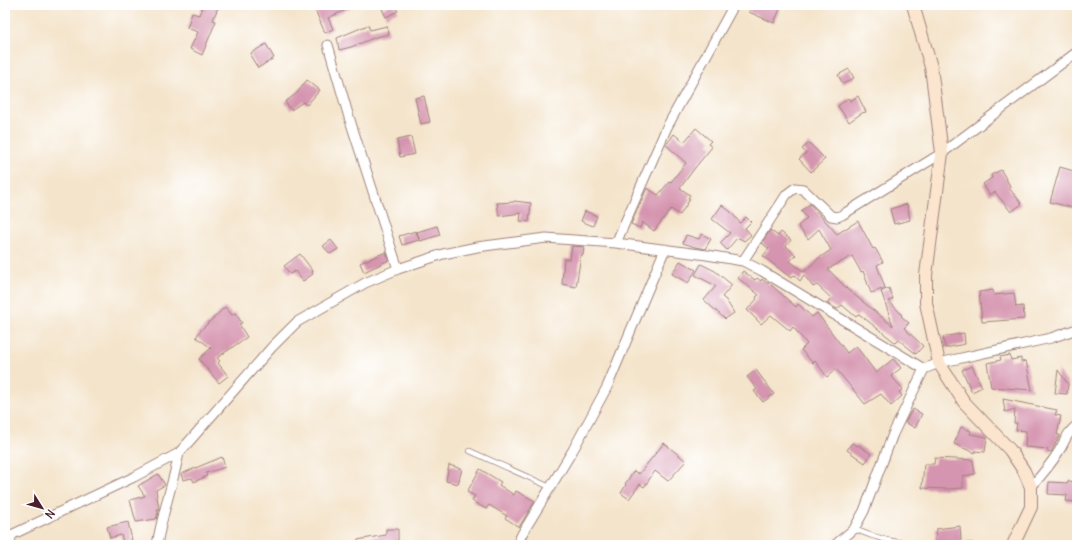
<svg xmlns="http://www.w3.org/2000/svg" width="1082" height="550" font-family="Delius,sans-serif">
  <rect width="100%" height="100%" fill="#fff"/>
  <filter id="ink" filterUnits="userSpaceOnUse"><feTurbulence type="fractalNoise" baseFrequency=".025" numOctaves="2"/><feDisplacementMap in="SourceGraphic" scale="8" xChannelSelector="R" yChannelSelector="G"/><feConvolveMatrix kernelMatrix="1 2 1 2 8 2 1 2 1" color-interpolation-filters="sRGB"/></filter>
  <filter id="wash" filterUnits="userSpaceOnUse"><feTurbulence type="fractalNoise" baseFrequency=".012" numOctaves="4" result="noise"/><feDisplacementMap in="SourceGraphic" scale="16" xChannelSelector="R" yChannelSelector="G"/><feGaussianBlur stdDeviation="0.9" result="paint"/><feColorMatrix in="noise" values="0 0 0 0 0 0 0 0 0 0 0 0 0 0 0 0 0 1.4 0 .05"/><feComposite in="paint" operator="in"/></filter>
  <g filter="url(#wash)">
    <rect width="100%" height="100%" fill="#f4e4cb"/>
    <g id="blocks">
      <path fill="#d594af" d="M203 5H219L213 20 216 21 202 55 190 49 198 32 187 28 192 13 199 15Z
        M311 5H357L328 18 333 29 325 33 316 12Z
        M389 5H394L398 11 386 17 382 9Z
        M752 5H773L780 9 774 23 749 12Z
        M368 25 370 30 387 26 389 34 376 37 351 47 339 50 337 38Z
        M266 44 274 58 258 68 251 57V53Z
        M849 69 854 78 843 84 838 75Z
        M307 80 320 90 307 105 303 102 291 110 285 102 297 93Z
        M424 96 430 122 421 124 415 98Z
        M858 96 866 112 862 113 849 122 838 106 848 98 850 101Z
        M696 128 711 141 708 144 712 147 694 169 680 188 690 195 688 198 690 199 680 215 671 209 654 231 642 222 640 228 631 224 647 188 658 195 670 181 671 182 686 163 666 145 674 134 684 142Z
        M411 137 415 154 400 157 397 140Z
        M809 143 825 159 811 172 799 159 806 153 802 149Z
        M1060 167 1077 172V209L1050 202Z
        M1001 170 1010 186 1009 188 1022 204 1011 212 995 192 990 195 983 184 992 178 991 175Z
        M514 201 531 203 529 222 520 221 521 213 499 216 497 203 514 202Z
        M810 204 837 234 858 221 873 249 875 248 883 262 877 265 885 288 871 293 863 271 861 272 852 256 828 269 847 289 893 326 881 291 889 288 893 299 889 301 902 315 901 316 909 323 904 328 923 346 916 354 899 340 896 343 859 314 856 317 842 305 837 309 827 303 831 298 817 285 813 287 804 275 800 281 794 275 791 278 763 256 769 249 762 243 770 230 778 236 781 232 791 240 786 246 796 255 790 261 804 272 819 258 831 250 819 229 808 239 798 226 807 218 801 211Z
        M907 204 910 220 894 224 890 209Z
        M722 205 731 212 740 223 746 217 751 222 745 228 751 235 744 241 739 238 738 239 737 238 727 250 720 243 730 233 712 219Z
        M585 211 597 216 593 226 581 221Z
        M437 226 440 235 420 241 417 232Z
        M416 231 419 240 402 245 399 236Z
        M702 234 711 239 705 249 695 247 683 243 686 235 699 239Z
        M331 240 338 249 330 254 323 246Z
        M572 246 584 247 583 255H581L576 287 562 284 564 259H570Z
        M386 252 389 260 364 272 360 263Z
        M300 254 313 271 312 272 313 274 303 281 295 271 290 274 284 266Z
        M680 261 696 270 688 283 672 274Z
        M701 264 715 271 732 285 722 297 726 300 734 313 725 319 704 300 716 286 695 275Z
        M743 271 755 280 757 278 761 281 762 279 768 284 769 283 796 307 798 304 812 317 817 313 847 353 856 346 876 373 893 359 901 368 891 376 903 389 899 392 902 396 891 406 881 394 865 404 836 369 827 377 815 361 813 363 801 350 807 344 793 327 790 331 771 315 761 324 747 310 757 299 756 297 759 295 738 278Z
        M993 290 994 295 1014 293 1016 307 1023 306 1024 319 982 322 979 292Z
        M225 307 232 315 235 313 242 323 239 324 247 337 217 358 220 361 218 363 228 376 219 383 199 359 211 348 196 337 201 330Z
        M964 333 965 344 945 348 943 337Z
        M1010 355 1011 360 1021 358V362L1026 361 1032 390 991 387 987 363 1001 360 1000 357Z
        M972 366 982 387 972 392 962 370Z
        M756 370 774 394 763 402 754 391 757 389 747 377Z
        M1058 370 1068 384 1067 394 1055 393Z
        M1003 399 1057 410 1055 415 1061 416 1057 435H1060L1051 452 1047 451 1048 449 1025 447 1026 431 1016 430 1017 423H1014L1015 409 1005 412Z
        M913 409 922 414 915 428 905 422Z
        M961 427 971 431 970 434 987 437 985 452 975 451V453L954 444Z
        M664 443 686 461 668 481 655 471 644 487 640 484 629 499 621 493 626 485 625 484 634 471 639 474Z
        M852 443 857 446 858 445 871 454 865 463 847 450Z
        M222 457 225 467 206 473 207 476 194 482 192 478 183 480 181 474Z
        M935 458 973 460 975 474 963 476V488L948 489 922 488 924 464H934Z
        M449 465 462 469 458 484 446 481Z
        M480 469 501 482 499 485 514 495 516 491 535 501 519 527 505 518 507 516 489 505 486 509 472 501 475 496 467 492Z
        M158 474 165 485 156 490 159 509H157L158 513 156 519 136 522 130 500 145 496 138 486Z
        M1068 481 1077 482V502L1066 501 1067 495 1048 494 1049 482 1068 483Z
        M128 522 132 540 123 542 121 535 110 538 107 527Z
        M960 526 961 541 946 543 935 542 936 529Z
        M386 529H398V545H357V540L386 535Z"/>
    </g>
  </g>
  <g filter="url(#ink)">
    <use href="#blocks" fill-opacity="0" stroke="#9f827b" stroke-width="1"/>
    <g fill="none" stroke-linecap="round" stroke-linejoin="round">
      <defs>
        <path id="lane" d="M470 451 550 487
          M854 529C877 539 899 544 924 545
          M12 545 14 533
          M961 545H971"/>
        <path id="street" d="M328 45 348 114 398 269
          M616 243 667 127 734 5
          M743 261 787 194 795 188 803 189 831 216 837 217 842 215 942 153 1077 52
          M1031 487C1041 476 1051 464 1059 451 1066 440 1065 435 1077 425
          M5 538 134 477 179 453 272 347 297 322 365 283 398 269 443 254 477 247 546 238 616 243 707 255 743 261 762 271 924 369 939 363 1051 338 1077 329
          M157 545C162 514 173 484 179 453
          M517 545 522 534 573 450 607 387 665 249
          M835 545 854 529 864 511 893 434 924 369"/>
        <path id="secondary" d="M913 5 931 67 942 153 926 275V303L939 363 964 402 1010 450 1024 471 1031 487V507L1013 545"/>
      </defs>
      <use href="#lane" stroke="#9f827b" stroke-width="6"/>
      <use href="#street" stroke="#9f827b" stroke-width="11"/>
      <use href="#secondary" stroke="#9f827b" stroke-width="14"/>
      <use href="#lane" stroke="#fff" stroke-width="4.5"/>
      <use href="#street" stroke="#fff" stroke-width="9"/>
      <use href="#secondary" stroke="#fbe5cf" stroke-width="12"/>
    </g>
  </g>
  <rect width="1082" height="550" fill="none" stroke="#fff" stroke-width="20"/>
  <g transform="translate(42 508) rotate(127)" stroke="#ffffff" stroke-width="3" paint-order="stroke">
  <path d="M0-3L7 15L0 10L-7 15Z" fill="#4a1f2b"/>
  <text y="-6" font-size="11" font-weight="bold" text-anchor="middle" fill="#4a1f2b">N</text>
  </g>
</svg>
